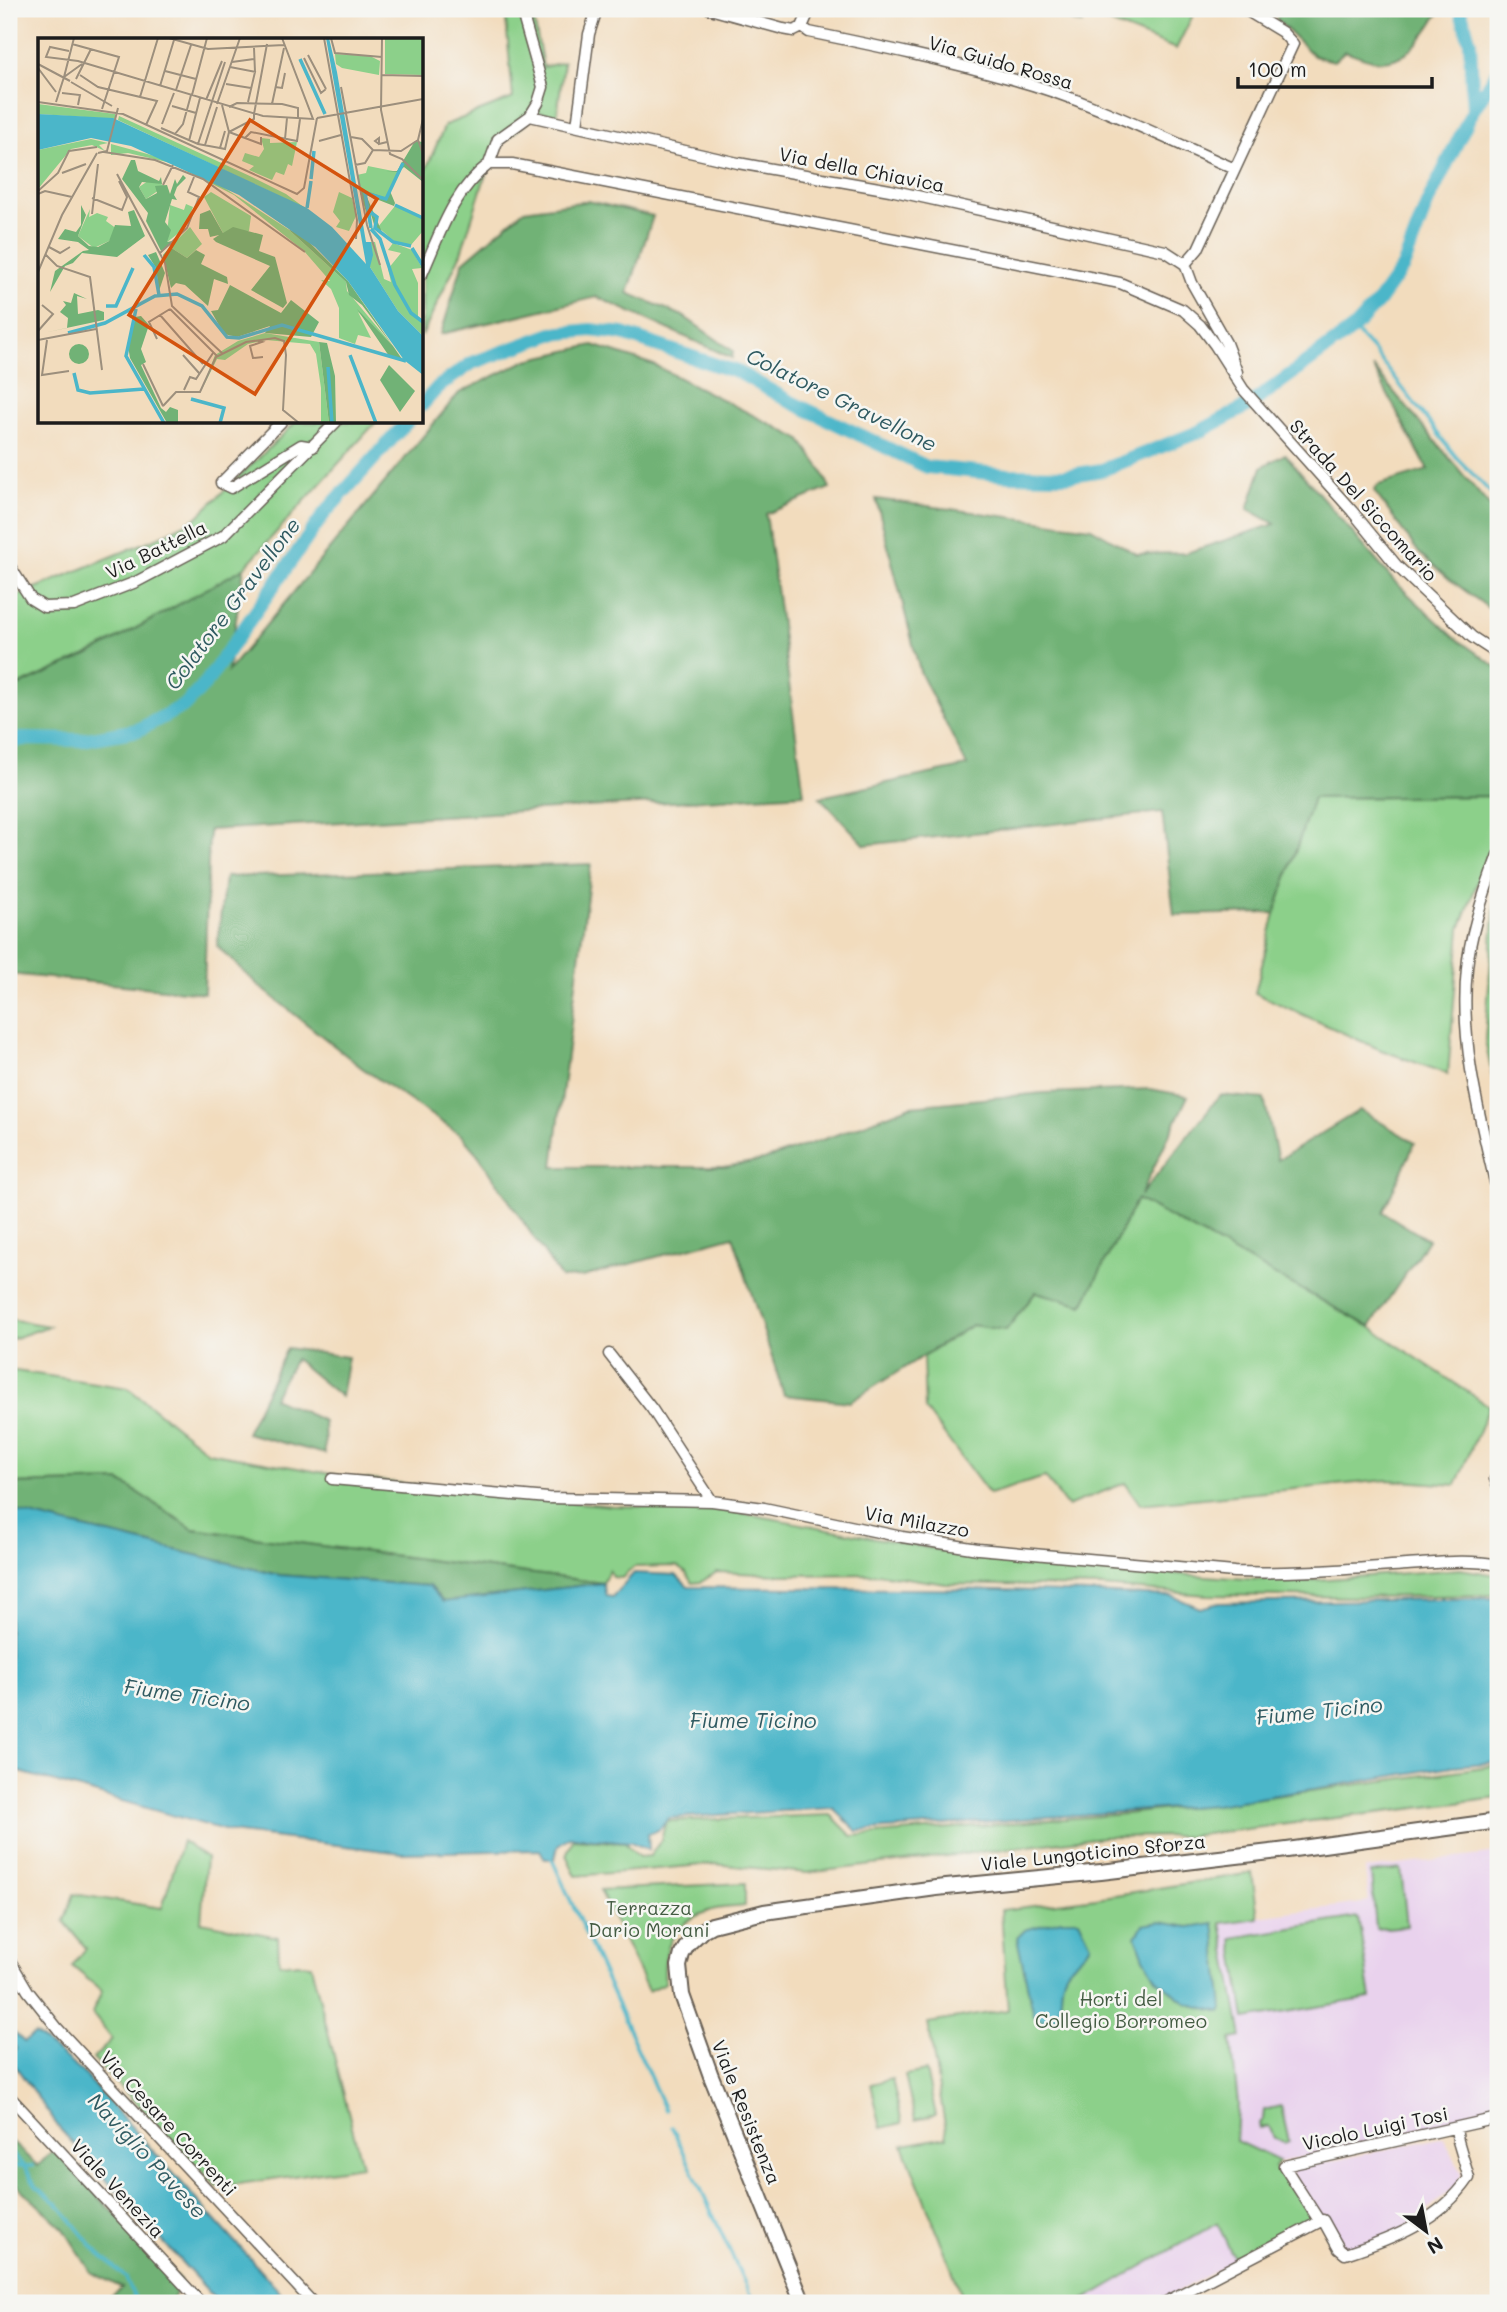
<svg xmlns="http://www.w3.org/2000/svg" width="1507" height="2312" font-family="Mali,sans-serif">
  <rect width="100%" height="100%" fill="#f6f6f2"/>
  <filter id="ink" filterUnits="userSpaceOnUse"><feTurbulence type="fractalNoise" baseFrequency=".0143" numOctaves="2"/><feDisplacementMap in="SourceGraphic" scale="14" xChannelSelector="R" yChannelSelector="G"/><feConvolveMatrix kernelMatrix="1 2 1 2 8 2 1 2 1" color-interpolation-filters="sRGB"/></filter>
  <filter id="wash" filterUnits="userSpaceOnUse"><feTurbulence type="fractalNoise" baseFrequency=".00686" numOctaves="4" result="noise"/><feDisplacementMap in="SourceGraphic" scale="28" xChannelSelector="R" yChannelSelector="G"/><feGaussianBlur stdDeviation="1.57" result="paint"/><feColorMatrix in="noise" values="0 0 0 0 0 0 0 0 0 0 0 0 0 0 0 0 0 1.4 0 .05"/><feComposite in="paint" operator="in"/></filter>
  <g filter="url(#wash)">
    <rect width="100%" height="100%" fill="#f2dcbd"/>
    <path fill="#e9d2ed" d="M1498 1853V2114L1281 2162 1236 2141 1238 2104 1231 2039 1242 2037 1221 1922 1369 1902 1365 1869Z
      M1444 2137 1462 2173 1456 2186 1402 2231 1344 2250 1289 2170Z
      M1218 2223 1235 2260 1157 2303H1082L1081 2301Z"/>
    <path fill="#8cd08a" stroke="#547653" stroke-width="2" d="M505 9H532L543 67 564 62 557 116 539 112 500 145 485 177 461 253 422 336V179L445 125 513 98Z
      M1087 9H1196L1176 49 1087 14Z
      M296 422H376L244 568 91 653 9 690V599L159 537 195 519Z
      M1498 796V827L1460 929 1448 1074 1381 1050 1255 993 1275 913 1313 798Z
      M1498 895V1105L1485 1040 1495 902Z
      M1137 1199 1370 1327 1489 1406 1456 1485 1388 1480 1140 1504 1125 1483 1067 1506 1045 1477 989 1494 925 1409 923 1357 972 1325 1006 1330 1036 1292 1083 1304Z
      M9 1319 49 1326 9 1340Z
      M9 1370 128 1388 208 1452 347 1477 517 1497 614 1506 716 1508 940 1550 1124 1570 1247 1579 1302 1581 1460 1569 1498 1575V1595L1361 1597 1207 1595 1101 1587 946 1584 880 1574 781 1575 717 1572 701 1582 692 1583 686 1573 676 1566 634 1567 622 1578 613 1577 609 1570 603 1583 193 1529 120 1481 9 1484Z
      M1498 1765V1798L1189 1836 1103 1837 807 1873 714 1864 576 1876 566 1855 573 1839 625 1843 639 1857 650 1856 661 1840 666 1821 831 1815 852 1836 1125 1814 1224 1803Z
      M182 1841 206 1858 201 1922 278 1937 279 1963 311 1965 362 2166 218 2187 93 2059 112 2039 92 2013 102 1991 72 1966 86 1948 64 1921 74 1894 162 1908Z
      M1401 1869 1407 1926 1376 1929 1371 1873Z
      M1252 1873 1258 1918 1221 1923 1242 2037 1231 2039 1238 2104 1236 2141 1279 2161 1274 2167 1308 2206 1316 2219 1235 2260 1217 2223 1082 2301V2303H965L903 2145 947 2137 928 2023 1008 2010 1001 1910 1096 1898Z
      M745 1883V1906C732 1908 717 1907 706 1912 673 1923 661 1951 665 1983L648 1991 600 1890Z
      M1358 1917 1371 1998 1245 2019 1232 1938Z
      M926 2071 936 2115 915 2120 905 2075Z
      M892 2079 902 2123 881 2128 871 2084Z
      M1281 2106 1289 2142 1284 2143 1274 2138 1269 2126 1260 2128 1259 2123 1263 2119 1264 2110Z"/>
    <path fill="#71b276" stroke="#466749" stroke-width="2" d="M1031 9H1087L1082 24Z
      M1283 9H1436L1438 14C1424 37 1404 67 1373 60 1363 58 1354 54 1345 51L1334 61 1314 56 1276 19Z
      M588 201 653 216 628 293 683 316 733 351 732 358 597 297 441 334 463 262 524 210Z
      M593 345 654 365 800 439 821 469 830 488 766 514 804 794 209 830 204 993 9 974V690L92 653 244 568 228 671 459 393 527 360Z
      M1373 367 1498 516V615L1448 578 1419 553 1374 491 1378 485 1428 470Z
      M1285 454 1393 580 1454 637 1498 668V796L1313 798 1275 913 1174 915 1162 812 865 845 820 797 967 766 920 672 876 499 1091 528 1137 554 1186 553 1275 524 1248 509 1262 467Z
      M591 864 553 1167H724L764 1160 833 1136 911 1106 1043 1093 1150 1089 1188 1096 1140 1196 1220 1095 1264 1099 1278 1160 1360 1110 1415 1143 1383 1212 1428 1240 1370 1327 1137 1199 1083 1305 1036 1292 1006 1330 972 1325 850 1402 784 1395 733 1236 583 1277 561 1278 479 1156 462 1136 362 1068 259 986 217 946 225 877Z
      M287 1348 348 1357 341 1397 295 1359 273 1398 324 1421 325 1454 246 1433Z
      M120 1481 193 1529 603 1583 443 1602 429 1586 279 1575 9 1510V1484Z
      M9 2140 38 2166 53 2150 180 2280 171 2303H102L122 2288 91 2272 64 2229 12 2181H9Z"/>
    <path fill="#4bb6c9" stroke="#346972" stroke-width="2" d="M9 1510 279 1575 429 1586 443 1602 603 1583 606 1596 612 1597 634 1573 676 1575 688 1587 1006 1590 1172 1596 1200 1608 1219 1603 1498 1598V1762L1453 1766 1216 1805 857 1831 833 1808 669 1818 660 1829 648 1834 649 1850 631 1842 569 1837 558 1845 555 1859H545L540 1850 402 1853 231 1832 9 1769Z
      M1061 1920H1079L1091 1945C1085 1955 1074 1961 1067 1971 1058 1985 1064 2000 1057 2017L1045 2021 1034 2016 1017 1938 1025 1930Z
      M1160 1922 1189 1927 1214 1923 1223 2008 1221 2012 1188 2004 1156 1979 1144 1958 1136 1936 1143 1925Z
      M9 2027 24 2042 35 2034 82 2072 290 2303H219L60 2129 9 2057 16 2048 9 2041Z"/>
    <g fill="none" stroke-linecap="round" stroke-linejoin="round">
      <path stroke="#4bb6c9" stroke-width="3.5" d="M1353 329 1372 349 1457 458 1498 500
        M551 1857 665 2110
        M672 2127 754 2303
        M9 2151 24 2166 36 2186 57 2203 94 2249 126 2278 136 2302 134 2303
        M9 2166H33"/>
      <path stroke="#4bb6c9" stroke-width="14" d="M1460 9 1470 42 1473 110
        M422 405 438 387 472 363 552 334 591 330 623 334 740 373 789 401 927 467 1008 475 1065 476 1102 470 1201 431 1249 405 1353 329 1378 302 1403 267 1427 204 1473 110 1498 71
        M9 744 21 739 82 740 138 730 185 705 205 684 324 514 407 422"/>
    </g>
  </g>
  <g filter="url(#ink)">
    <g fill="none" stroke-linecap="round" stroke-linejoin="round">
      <defs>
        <path id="street" d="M710 9 783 29 794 31 802 27 809 32C877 46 945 60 1012 79 1089 100 1162 137 1235 169
          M802 27 810 9
          M530 116 738 163 890 190 1165 251 1185 264 1192 283 1226 343 1237 372
          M577 126 589 34 597 9
          M489 164H512L1120 283 1183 310 1200 325 1215 345 1243 389 1352 511 1397 566 1472 637 1498 654
          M489 164 498 139 530 116 538 103 543 87 521 9
          M1185 264 1198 249 1293 44 1282 32 1244 9
          M422 274C440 234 453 191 489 164
          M281 422 221 483 231 488 301 445 313 447
          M9 565 31 599 44 607 74 606 136 582 223 536 336 422
          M1498 855C1485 889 1470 933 1467 968 1459 1045 1481 1121 1498 1195
          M609 1354 652 1409 712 1501
          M332 1479 548 1498 712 1501 764 1508 902 1537 978 1549 1234 1572C1292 1574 1349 1569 1407 1565 1438 1563 1467 1559 1498 1565
          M1495 1479 1498 1486
          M9 1959 28 1991 58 2029 313 2303
          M9 2096 201 2303
          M1320 2222 1284 2166 1498 2118
          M1164 2303 1323 2220 1339 2249 1345 2254C1392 2239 1441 2220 1469 2178L1458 2141 1456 2128"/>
        <path id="secondary" d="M803 2303 711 2076 682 1995 679 1966 682 1954 688 1944 703 1930 712 1925 764 1912 936 1888 1101 1872 1287 1850 1498 1821"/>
      </defs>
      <use href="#street" stroke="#675f54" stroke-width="13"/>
      <use href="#secondary" stroke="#675f54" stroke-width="18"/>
      <use href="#street" stroke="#fff" stroke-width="10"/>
      <use href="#secondary" stroke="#fff" stroke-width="14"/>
    </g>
  </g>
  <g text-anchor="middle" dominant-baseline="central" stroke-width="5" stroke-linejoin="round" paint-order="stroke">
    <g font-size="19" fill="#1c1c1c" stroke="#f6f6f2">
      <text transform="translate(1001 62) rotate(16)">Via Guido Rossa</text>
      <text transform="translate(862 169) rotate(11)">Via della Chiavica</text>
      <text transform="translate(1364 500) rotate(48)">Strada Del Siccomario</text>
      <text transform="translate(156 549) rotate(-26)">Via Battella</text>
      <text transform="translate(917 1521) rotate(10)">Via Milazzo</text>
      <text transform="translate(1093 1852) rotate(-6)">Viale Lungoticino Sforza</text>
      <text transform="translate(747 2112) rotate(68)">Viale Resistenza</text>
      <text transform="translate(169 2123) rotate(47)">Via Cesare Correnti</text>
      <text transform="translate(1375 2128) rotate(-12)">Vicolo Luigi Tosi</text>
      <text transform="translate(118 2188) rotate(47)">Viale Venezia</text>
    </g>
    <g font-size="19" fill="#435b42" stroke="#f6f6f2">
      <text x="649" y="1907">Terrazza<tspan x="649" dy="22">Dario Morani</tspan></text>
      <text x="1121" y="1998">Horti del<tspan x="1121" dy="22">Collegio Borromeo</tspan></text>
    </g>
    <g font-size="21" font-style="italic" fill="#2f5a61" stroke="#f6f6f2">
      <text transform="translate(842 399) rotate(26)">Colatore Gravellone</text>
      <text transform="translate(232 603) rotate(-53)">Colatore Gravellone</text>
      <text transform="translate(187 1694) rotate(8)">Fiume Ticino</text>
      <text transform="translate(1319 1710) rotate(-6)">Fiume Ticino</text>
      <text x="753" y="1719">Fiume Ticino</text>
      <text transform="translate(148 2155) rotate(47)">Naviglio Pavese</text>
    </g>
  </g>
  <g transform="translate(38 38)">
    <rect width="385" height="385" fill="#f2dcbd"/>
    <path d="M347 0H385V37L347 36ZM297 16 332 18 342 23 341 37 304 30 298 26ZM0 66 77 76 78 81 0 76ZM81 78 214 139 248 156 267 170 80 82ZM223 100 232 101V105L259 104 254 128 250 126 246 137 238 134 234 142 211 132 216 128 204 123 207 115 221 119 226 111ZM53 101 70 105 61 107 67 113 54 107 33 111 0 151V112ZM73 106 124 120 174 142 250 191 308 244 309 253 355 308 320 274 333 300 320 297 317 306 301 300V270L293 251 283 242 292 243 266 213 196 157 133 125 90 115 73 117ZM330 128 360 134 348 160 322 154 319 137 328 135ZM113 141 127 148 108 161 101 149ZM173 154 213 178 211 193 185 195 166 159ZM301 154 314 160 318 178 311 193 298 189 302 183 295 174ZM148 166 155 169 147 190 128 205 132 167 146 172ZM357 168 385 181V193L373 207 357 204 340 189ZM52 171 51 179 59 175 70 179 68 183 79 191 71 203 56 210 40 198ZM152 189 164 206 149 220 132 209ZM333 204H337L346 241 353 244 350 231 363 215 350 212 355 205 374 212 384 230 374 231 380 245V281L385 283V298L360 273 332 229ZM227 295 281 304 291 385H283V350L278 316 272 306 228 302 210 306 187 322 179 321 163 353 177 317 200 303Z" fill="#8cd08a"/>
    <path d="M377 103 385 104V144L366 129 360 134H348L359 133ZM93 122H97L100 133 121 143 123 139 124 146 104 144 101 149 108 161 119 155 117 148 129 147 132 156 137 141 139 146 145 137 148 140 139 149 136 157 139 162 134 161 127 184 133 192 129 204 140 202 123 213 108 183 110 175 84 141ZM326 152 348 160 352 153 357 165 356 168 328 157 344 194 337 190 333 176 334 194 322 154ZM43 167 48 177 40 198 51 208 60 209 71 203 77 187 93 188 90 174 96 172 107 198 79 219 44 215 35 225 27 228 12 254 17 233 45 213 51 212 40 204 20 201 27 191 38 194 43 187ZM172 172 185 195 195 189 225 197 221 213 237 219 249 265 245 270 213 252 232 228 178 204 175 201 181 197 172 199 170 191H161L162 176ZM250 191 265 198 310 243 364 321 351 318 319 271 355 308 324 267 311 257 308 244ZM132 209 149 220 158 212 167 217 163 226 189 239 190 246 176 241 170 268 147 247 138 245 133 250 125 217ZM118 214 127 235 121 253 118 230 110 217ZM192 247 243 275 253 262 281 284 273 299 227 295 232 288 199 299 186 296 173 273 180 272ZM36 255 49 261 39 258 40 276 60 272 66 274V282L5 295 29 290 30 280 22 274 28 267 25 263 33 265ZM103 278 111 287 103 311 108 324 103 327 123 370 128 374 132 369 140 372V385H129L92 320 90 308 97 279ZM281 304 289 305 297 338 298 385H291ZM31 316a10 10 0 1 1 20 0a10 10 0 1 1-20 0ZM351 327 377 353 362 374 342 342Z" fill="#71b276"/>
    <path d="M288 0H291L299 34 328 204H333L335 217 332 229 360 273 385 298V337L366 322 310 243 277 209 201 157 93 108 53 100 0 112V76L75 80 269 170 294 189 328 226Z" fill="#4bb6c9"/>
    <path fill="none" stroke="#4bb6c9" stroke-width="3.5" d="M262 21 287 76M273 141 276 113M357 167 385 180M269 170 273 143M331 173 339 179 337 190 355 204 373 208M333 190 327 155 348 161 365 125M333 191 342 201 357 247 373 275 385 284M374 210 385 228M106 217 116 229 121 257M68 268H78L95 230M98 271 88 318 126 385M30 295 67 285 117 258 139 256 164 268 189 299 201 300 244 287 368 323M312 317 338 385M290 329 294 385M36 335 40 352 52 355 106 351M153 361 186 370 182 385"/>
    <path fill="none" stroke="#9c8f7d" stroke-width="2" d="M131 0 170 11 246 7M286 0 319 182 318 201M293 0 297 15 344 19M344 0 343 72 352 116 364 121 385 142M34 6 81 19 64 71M31 13 12 9 8 19 40 23 225 78 275 81 244 0M270 17 288 51M266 20 283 55 288 51M194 24 216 21M0 26 32 43M192 29 218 34M0 30 18 54M127 33 158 41M42 37 60 49 119 63 108 87M344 37 385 38M26 39 36 0M38 41 53 11M33 44 74 68M188 46 213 50M122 48 136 2M237 49 244 50 247 35M303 49 329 187 342 227M138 52 153 7M24 55 42 57 40 67M154 57 169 0M102 59 120 0M168 62 184 23M0 64 85 76 259 156 266 150 279 80M18 64 26 39 44 26M210 64 217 34 216 10M179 66 202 0M234 66 246 10M184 67 191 94 187 111 182 110 187 93M134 68 158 75M191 69 199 65 244 66 260 70V81M216 76 229 6M279 80 385 61M385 81 380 102 385 116M124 86 136 55M123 90 160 106 182 110M191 94 223 106V99M191 94 216 81V76M137 96 145 86 153 57M313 99 324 101 335 112M207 100 213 94 259 103 262 81M247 101 249 80M151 103 162 60M281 103 303 97M160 106 187 24M341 106 337 103 341 100V106L349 104M167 107 179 69M66 114 117 122 165 141 267 214M60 115 69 113 80 70M317 127 327 125 335 112 363 113 380 102M24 135 48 126M79 136 127 225 134 268 185 316M125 147 135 127M0 153 20 135 31 113 59 109M0 156 7 153 34 159M54 160 84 172 89 159 81 143M54 176 60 126M11 209 22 215 32 209M122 215 149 190 161 159 150 154 156 139M8 217 19 228 52 239 64 332M0 234 24 177 59 115M132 271 179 318M122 277 165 326M0 293 15 276 4 267M119 301 111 284 132 271M0 302 58 291M9 302 4 337 31 333M220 303 224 304 212 308 215 320 225 319M145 317 161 335M105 326 125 368M146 352 152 339 158 341 175 315M125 368 138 354H162L178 319 208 304 237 300 246 303 248 317 245 372 261 385"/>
    <path fill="#d4530e" fill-opacity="0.15" stroke="#d4530e" stroke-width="3.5" d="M212 82 339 161 217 356 91 277Z"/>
    <rect width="385" height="385" fill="none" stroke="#1c1c1c" stroke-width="3.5"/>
  </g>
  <rect width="1507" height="2312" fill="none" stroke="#f6f6f2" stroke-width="35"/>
  <g transform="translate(1426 2231) rotate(148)" stroke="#f6f6f2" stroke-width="5" paint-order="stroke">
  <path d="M0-5L12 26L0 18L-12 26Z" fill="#1c1c1c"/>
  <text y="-10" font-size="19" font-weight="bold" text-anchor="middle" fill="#1c1c1c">N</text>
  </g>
  <path d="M1238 77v10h194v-10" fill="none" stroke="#1c1c1c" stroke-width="3.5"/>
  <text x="1248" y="77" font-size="21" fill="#1c1c1c" stroke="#f6f6f2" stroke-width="5" paint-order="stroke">100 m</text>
</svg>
